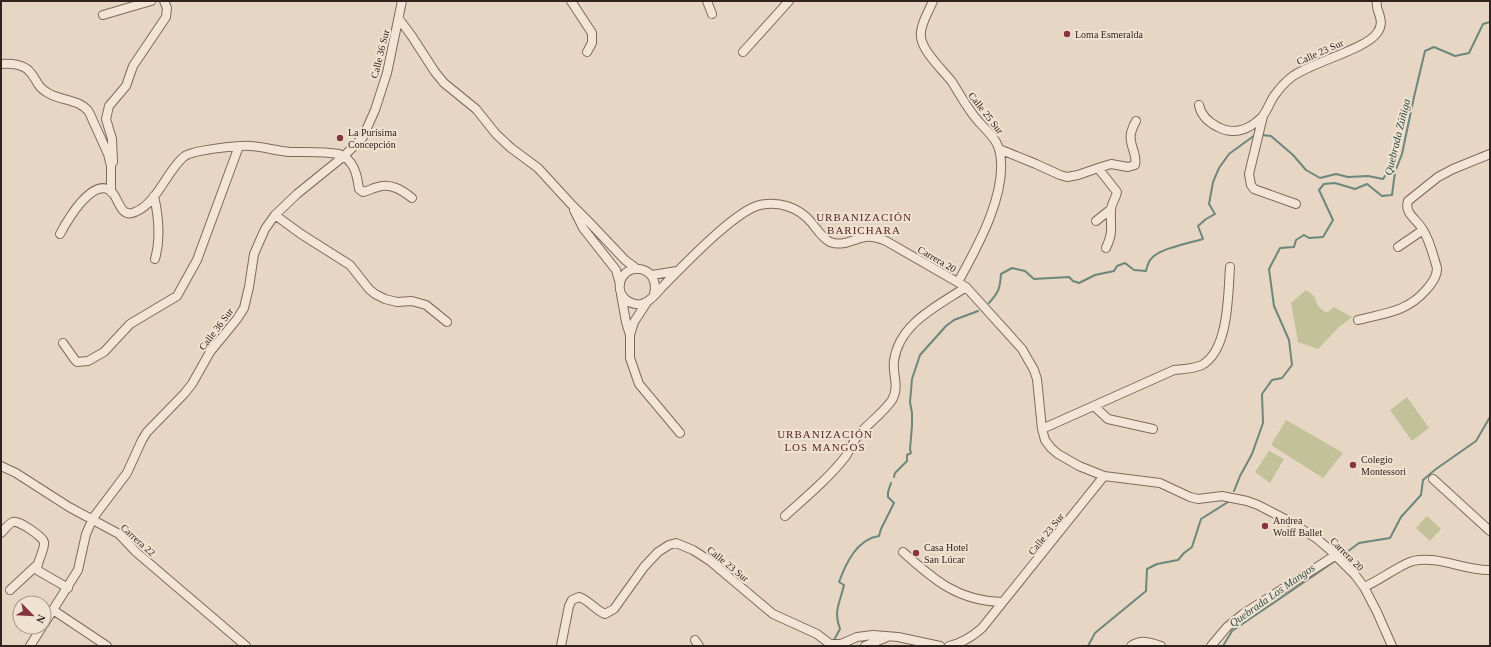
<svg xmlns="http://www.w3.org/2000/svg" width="1491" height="647" font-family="'Times New Roman',serif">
  <rect width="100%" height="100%" fill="#e7d6c3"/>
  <path fill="#c3c199" d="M1306 290 1314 296 1318 306 1326 313 1334 307 1352 317 1339 327 1318 349 1298 342 1291 303Z
    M1407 397 1429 428 1412 441 1390 410Z
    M1286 420 1343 453 1323 478 1271 445Z
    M1269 451 1284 459 1270 483 1255 472Z
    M1427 516 1441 529 1430 541 1416 528Z"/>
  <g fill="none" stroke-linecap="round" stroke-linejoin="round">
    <path stroke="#6d877c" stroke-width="2" d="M1262 135 1271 136 1293 155 1306 170 1320 178 1336 174 1348 177 1368 176 1383 179 1389 170 1395 172
      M989 303C999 292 1000 288 1001 274L1012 268 1025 271 1034 279 1069 277 1073 281 1079 283 1095 275 1114 271 1117 266 1125 263 1134 270 1146 271C1147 267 1148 262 1151 259 1158 249 1189 243 1203 239L1198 226 1206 219 1215 214 1209 204 1213 182 1219 168 1229 154 1255 135
      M894 477 895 473 907 461V455L911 453 910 449 912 426V413L910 402 911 391 912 379 920 355 946 326 954 320 978 311
      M1234 491 1240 476 1252 454 1263 423 1262 394 1272 380 1282 378 1292 365 1289 340 1274 306 1269 269 1280 248 1294 247 1296 240 1304 235 1309 238 1323 237 1333 220 1319 190 1324 184 1335 183 1355 189 1367 184 1382 196 1392 195 1395 172 1402 154 1414 97 1425 51 1434 47 1455 56 1469 53 1483 24 1490 22
      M1343 555 1359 543 1390 538 1401 517 1421 495 1423 480 1436 469 1476 441 1490 417
      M834 640 840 629C833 611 840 603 844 585L839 582C846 563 857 539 879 536L881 529 894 503 888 497V492L891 483
      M1088 646 1095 633 1146 591 1147 569 1157 564 1178 560 1184 553 1192 547 1201 519 1228 502
      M1223 646 1232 631 1335 561"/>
    <defs>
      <path id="minor" d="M571 1 592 33V43L587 52
        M707 1 712 14
        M933 1C929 11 922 21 921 32 918 48 943 70 952 82 961 96 968 110 979 122 986 130 996 138 999 149 1010 189 977 248 958 282
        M103 15 151 1
        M399 19 411 35 435 72 444 83 476 109 496 134 511 148 538 168 571 204 589 222 625 260 637 269
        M743 52 789 1
        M1 64C10 63 24 64 30 72 38 81 36 86 48 93 61 101 80 99 89 112L108 154 111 166V192
        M1199 105C1201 116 1208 122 1218 127 1234 136 1250 129 1262 117 1267 111 1270 102 1274 96 1279 89 1286 81 1293 76 1313 62 1366 49 1377 33 1387 20 1374 10 1377 1
        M1263 116 1249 174 1251 185 1254 189 1296 204
        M999 149 1036 164 1060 175 1067 177 1078 175 1098 168 1117 192C1116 198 1111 204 1111 210 1110 227 1114 231 1106 248
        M113 162 112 139 106 119 109 106 126 86 133 66 166 17 167 8 164 1
        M1098 168 1111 164 1128 167 1135 165C1138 154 1128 144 1131 133 1132 129 1134 124 1136 121
        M154 196C159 218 161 238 155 259
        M574 210 583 228 616 270 620 284
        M275 215 301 234 350 265 369 289 375 294 385 299 397 302 412 301 426 305 447 322
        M1096 221 1111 209
        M60 234C67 221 92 177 111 191 119 198 120 219 135 212 158 203 168 168 185 156 194 150 239 145 251 146 264 147 277 151 290 152 306 152 322 151 339 154 354 160 357 174 359 189L363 192C369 191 372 188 378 187 391 183 402 190 412 198
        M1398 247 1423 230
        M652 275 677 271
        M621 294 626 322 630 335V358L639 384 680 433
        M654 294C661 266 625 260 620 283 617 299 636 310 648 301 654 297 660 289 665 284 684 265 736 210 760 205 779 201 798 207 811 222 817 229 822 238 830 242 843 247 853 239 865 237 873 236 879 238 886 241L966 287 1022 349 1034 370 1037 379 1042 429 1045 440 1051 448 1058 454 1079 466 1104 476 1160 483 1190 497 1198 499 1222 496 1247 501 1258 505 1285 519 1316 538 1329 549 1355 575 1364 587 1377 612 1392 646
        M1358 320C1385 313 1407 312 1426 290 1432 283 1437 277 1437 268 1433 255 1430 241 1423 230 1417 219 1404 214 1408 201L1438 177 1453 169 1490 154
        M630 335 634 322 647 302
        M63 343 75 360 77 362 88 361 104 352 130 324 177 296 197 260 239 146
        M1094 406 1108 419 1153 429
        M1042 429 1174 370C1183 369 1193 369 1202 365 1229 350 1228 294 1230 267
        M1 466 16 473 69 507 119 534 136 552 246 646
        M1433 479 1490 531
        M785 516C806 497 828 479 846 456 850 450 853 442 858 435 868 424 884 412 892 400 900 386 892 374 894 361 899 323 938 306 966 287
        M1 533C4 530 9 523 13 522 19 520 43 537 44 542 45 550 37 561 37 570L68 588
        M903 552C934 580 958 601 1002 602
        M1364 587C1379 581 1399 565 1413 561 1438 555 1465 571 1490 570
        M10 590 37 565
        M53 610 107 646
        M44 624 78 570 86 534 93 518 127 473 142 440 147 432 184 394 192 384 210 352 237 319 244 308 249 287 254 254 265 229 275 215 297 194 344 156 363 137 375 110 387 73 402 1
        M695 640 699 646
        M30 646 42 627
        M561 646 569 606 572 600 579 597C589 600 595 610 605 614L614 609 644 567 658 552 669 545 676 543 693 550 710 561 773 614 817 634 830 644H841L857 637 873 635 898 637 940 646
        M865 646 885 638
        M949 646C962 643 972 637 982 628L1104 476
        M1131 646C1141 639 1150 642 1161 646
        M1211 646 1227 627 1243 614 1336 555"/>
    </defs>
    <use href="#minor" stroke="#7f695c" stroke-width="10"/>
    <use href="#minor" stroke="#f3e5d5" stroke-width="8"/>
  </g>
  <g fill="#863542" stroke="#f0e2d1" stroke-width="1.5">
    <circle cx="1067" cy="34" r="4"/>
    <circle cx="340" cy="138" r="4"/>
    <circle cx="1353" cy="465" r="4"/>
    <circle cx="1265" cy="526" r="4"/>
    <circle cx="916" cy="553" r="4"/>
  </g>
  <g text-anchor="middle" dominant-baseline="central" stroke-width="4" stroke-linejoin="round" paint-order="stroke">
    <g font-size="10" fill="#31241e" stroke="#f0e2d1" text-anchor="start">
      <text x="1075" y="34">Loma Esmeralda</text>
      <text x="348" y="132">La Purísima<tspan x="348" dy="12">Concepción</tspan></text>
      <text x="1361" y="459">Colegio<tspan x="1361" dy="12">Montessori</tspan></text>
      <text x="1273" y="520">Andrea<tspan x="1273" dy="12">Wolff Ballet</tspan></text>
      <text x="924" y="547">Casa Hotel<tspan x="924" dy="12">San Lúcar</tspan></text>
    </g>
    <g font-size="10" fill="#31241e" stroke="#f0e2d1">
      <text transform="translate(1320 52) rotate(-24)">Calle 23 Sur</text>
      <text transform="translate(380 54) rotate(-76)">Calle 36 Sur</text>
      <text transform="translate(986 113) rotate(52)">Calle 25 Sur</text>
      <text transform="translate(937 259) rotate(30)">Carrera 20</text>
      <text transform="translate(216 329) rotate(-53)">Calle 36 Sur</text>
      <text transform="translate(1046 534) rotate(-51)">Calle 23 Sur</text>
      <text transform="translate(138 540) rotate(42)">Carrera 22</text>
      <text transform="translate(1347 554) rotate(45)">Carrera 20</text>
      <text transform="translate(728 564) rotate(39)">Calle 23 Sur</text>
    </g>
    <g font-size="11" font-style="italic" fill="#2f4f48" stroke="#f0e2d1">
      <text transform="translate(1397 137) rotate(-76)">Quebrada Zúñiga</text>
      <text transform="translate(1272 595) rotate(-35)">Quebrada Los Mangos</text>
    </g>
    <g font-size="11" letter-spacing="1" fill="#572624" stroke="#f0e2d1">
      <text x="864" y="217">URBANIZACIÓN<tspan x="864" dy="13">BARICHARA</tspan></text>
      <text x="825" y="434">URBANIZACIÓN<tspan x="825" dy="13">LOS MANGOS</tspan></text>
    </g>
  </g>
  <rect width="1491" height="647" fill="none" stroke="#31241e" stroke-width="4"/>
  <g transform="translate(32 615) rotate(114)"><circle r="19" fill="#f0e2d1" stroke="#a49689"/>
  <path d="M0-3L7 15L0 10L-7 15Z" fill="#863542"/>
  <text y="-6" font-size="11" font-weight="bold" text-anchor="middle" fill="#31241e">N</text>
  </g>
</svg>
